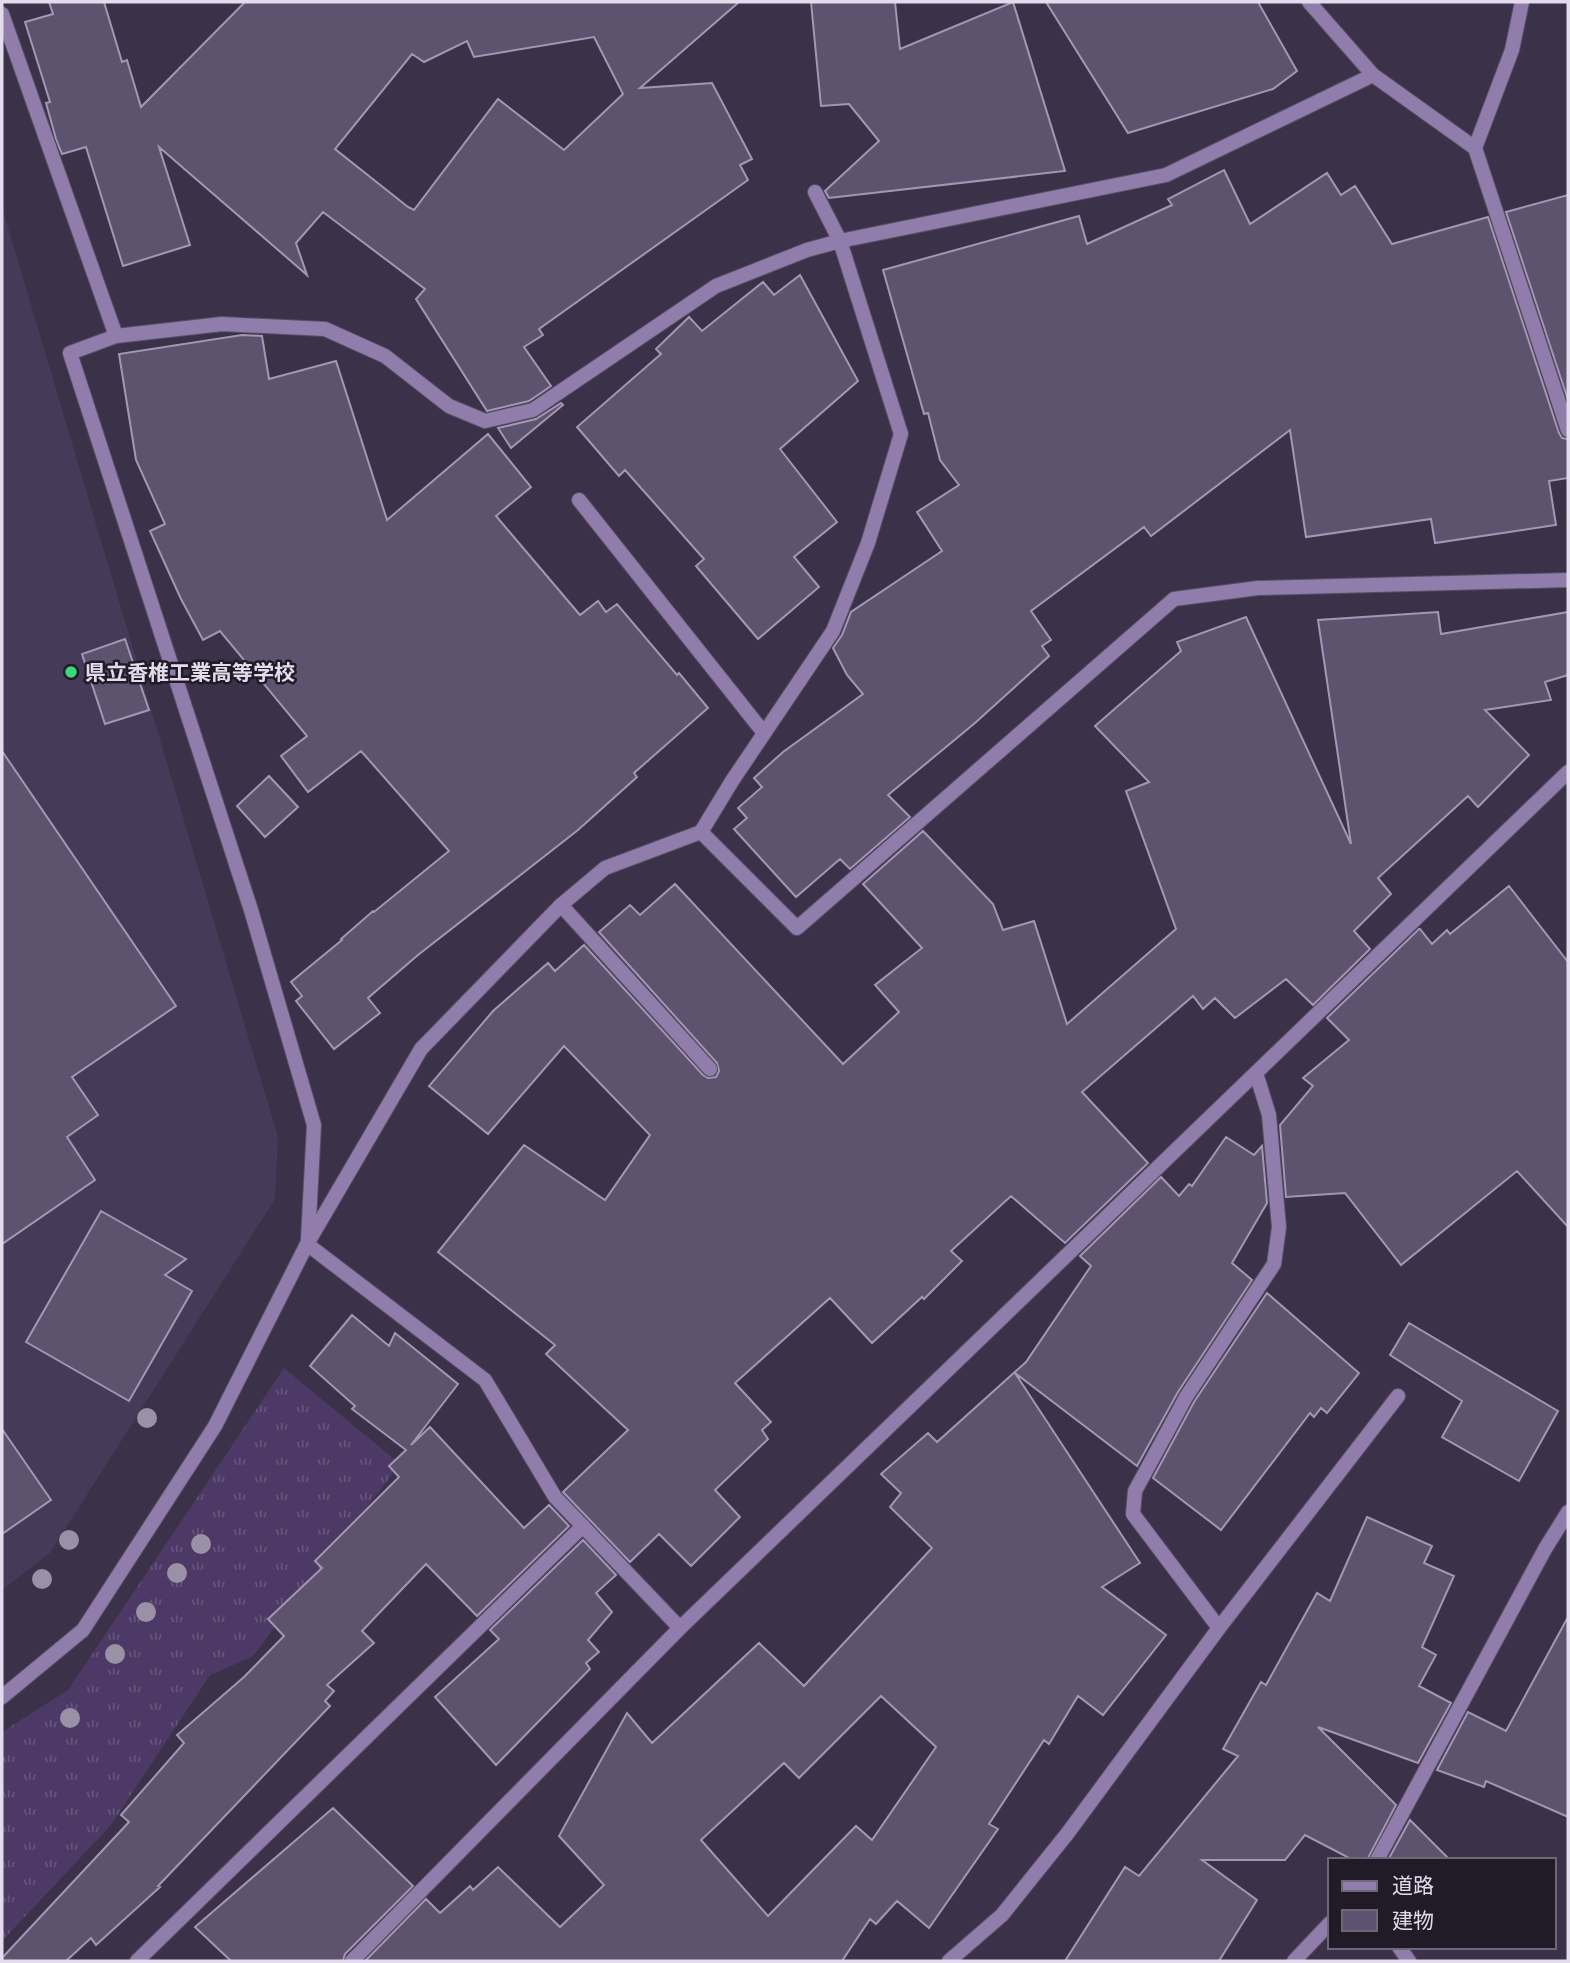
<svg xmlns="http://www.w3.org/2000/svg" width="1570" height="1963" font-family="'IBM Plex Sans','Noto Sans JP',sans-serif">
  <defs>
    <pattern id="grass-tufts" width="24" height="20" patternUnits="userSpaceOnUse" patternTransform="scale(1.75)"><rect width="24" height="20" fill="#4d3965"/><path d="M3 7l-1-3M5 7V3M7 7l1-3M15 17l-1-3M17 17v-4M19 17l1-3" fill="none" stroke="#66557b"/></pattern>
  </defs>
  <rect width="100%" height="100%" fill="#3b3149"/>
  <path fill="#473958" d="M2 207 278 1137 275 1199 50 1553 2 1590Z"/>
  <path fill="url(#grass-tufts)" d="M284 1368 400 1464 252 1657 210 1675 111 1825 2 1941V1732L68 1690Z"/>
  <path fill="#5e536e" stroke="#a397b4" stroke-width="2" fill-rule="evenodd" d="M49 2H104L122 62 127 60 141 107 245 2H739L640 88 712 83 752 159 740 165 748 180 539 329 543 335 524 347 551 386 529 401 487 411 416 299 425 289 323 212 296 243 307 275 159 147 190 245 123 266 86 147 62 154 56 139 46 103 50 102 25 22 53 14ZM594 37 623 94 564 150 498 99 414 210 408 207 335 149 412 54 424 62 467 41 474 57Z
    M811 2H895L900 49 1013 2 1065 171 829 198 825 191 879 141 849 104 821 106Z
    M1046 2H1258L1297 71 1273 89 1128 133Z
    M1224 170 1250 224 1327 173 1341 195 1355 186 1392 244 1488 217 1559 433 1562 438 1568 439V478L1549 481 1556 525 1435 543 1431 519 1306 537 1290 430 1151 536 1144 527 1031 611 1051 640 1042 646 1049 656 975 723 888 795 910 817 850 869 840 859 796 897 734 829 747 818 738 808 762 787 754 778 783 752 863 694 847 675 833 648 842 635 851 612 942 551 917 512 959 485 940 460 928 413 924 414 883 270 1079 216 1087 244 1172 205 1168 199Z
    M1568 195V400L1506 212Z
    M800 275 858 381 780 449 837 522 794 557 819 587 758 639 696 566 704 559 625 470 619 476 577 427 661 354 656 349 689 317 702 331 763 282 774 295Z
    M242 335 262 336 269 379 336 361 387 520 488 434 531 487 496 516 580 615 598 601 606 612 617 604 677 675 679 673 708 708 634 773 637 777 578 830 418 955 368 998 380 1013 334 1049 296 1001 302 996 291 982 342 940 341 939 373 911 374 912 449 851 361 751 308 792 281 756 307 736 220 631 203 640 181 599 150 531 165 524 136 460 119 354Z
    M561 403 563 405 511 448 498 428 536 419Z
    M1438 612 1441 634 1568 612V675L1545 682 1551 700 1485 710 1529 755 1478 807 1468 796 1378 878 1391 894 1354 931 1370 949 1313 1005 1286 979 1235 1018 1215 998 1203 1009 1193 996 1082 1092 1148 1163 1065 1243 1011 1196 951 1251 962 1261 924 1299 922 1297 872 1343 830 1298 735 1383 771 1422 762 1430 768 1439 715 1490 740 1517 691 1566 659 1534 630 1562 563 1492 628 1430 546 1354 555 1345 438 1252 524 1145 605 1200 650 1135 564 1046 488 1134 429 1086 493 1011 548 963 555 971 584 945 703 1075 708 1078 716 1077 719 1071 717 1063 599 932 630 905 640 915 675 884 843 1064 899 1012 875 985 922 948 863 884 923 831 993 904 1003 930 1034 921 1067 1024 1176 929 1126 791 1149 782 1095 726 1181 651 1177 642 1246 617 1351 844 1318 620Z
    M125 639 149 710 105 724 82 654Z
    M2 751 176 1006 72 1077 98 1115 67 1137 95 1180 2 1244Z
    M269 776 298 807 265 837 237 806Z
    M1509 886 1568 962V1227L1517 1171 1401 1265 1345 1193 1286 1197 1280 1125 1313 1086 1303 1078 1349 1040 1327 1018 1419 929H1420L1432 944 1447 930 1450 934Z
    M1226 1137 1254 1155 1262 1146 1267 1203 1232 1263 1252 1280 1178 1392 1137 1466 1015 1373 1140 1563 1102 1587 1166 1635 1103 1715 1078 1696 1049 1744 1044 1740 989 1824 998 1829 929 1928 897 1901 876 1924 870 1919 842 1961H365L426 1899 440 1913 470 1886 473 1890 498 1867 560 1927 604 1885 559 1836 627 1713 652 1743 759 1643 804 1686 932 1548 890 1507 901 1493 881 1474 928 1433 937 1442 1026 1362 1091 1266 1080 1256 1161 1177 1179 1196 1189 1184 1192 1186ZM881 1696 936 1747 872 1840 856 1826 768 1916 701 1840 784 1763 799 1778Z
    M101 1211 186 1259 165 1275 192 1291 129 1401 26 1342Z
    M1267 1293 1359 1373 1327 1413 1321 1408 1314 1417 1310 1413 1221 1530 1153 1478 1194 1402Z
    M352 1315 389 1346 395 1333 458 1384 411 1445 430 1427 524 1528 549 1505 569 1526 477 1616 426 1564 362 1631 374 1643 327 1685 334 1691 325 1701 330 1706 158 1886 160 1887 96 1945 91 1938 66 1961H2V1958L129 1822 121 1815 184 1743 177 1735 244 1677 284 1636 268 1619 322 1568 315 1561 399 1477 389 1466 406 1450 352 1409 355 1406 310 1366Z
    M1409 1323 1558 1411 1519 1481 1442 1437 1462 1401 1390 1355Z
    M2 1429 51 1500 2 1534Z
    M1367 1517 1432 1546 1424 1563 1454 1576 1422 1647 1436 1655 1419 1686 1451 1703 1418 1763 1318 1727 1396 1805 1367 1860H1353L1305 1835 1285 1860H1202L1257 1900 1219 1961H1065L1125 1867 1139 1876 1238 1756 1223 1749 1261 1682 1266 1685 1317 1593 1330 1601Z
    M583 1540 616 1575 596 1593 612 1612 588 1640 599 1652 586 1663 590 1669 496 1765 435 1697 499 1639 490 1630Z
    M1568 1617V1817L1486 1781 1484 1787 1437 1770 1468 1712 1506 1731Z
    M333 1808 413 1886 345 1954 343 1961H231L195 1927Z
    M1410 1820 1450 1860H1388Z"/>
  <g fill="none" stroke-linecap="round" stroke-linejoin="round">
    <defs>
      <path id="service" d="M815 192 840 241
        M579 500 764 733
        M561 905 710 1069
        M1219 1628 1398 1396
        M137 1961 583 1526"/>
      <path id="minor" d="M1309 2 1373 75 1475 148 1568 430
        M2 14 116 336 70 353 251 910 314 1125 308 1239
        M1475 148 1512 50 1522 2
        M116 336 222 324 325 329 385 356 449 406 485 421 533 410 716 286 807 250 840 241
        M701 832 797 928 1174 599 1258 588 1568 580
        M307 1244 485 1380 555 1497 680 1628
        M2 1697 83 1630 215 1426 307 1244 421 1049 561 905 605 868 701 832 732 781 833 631 868 543 901 434 840 241 1166 175 1373 75
        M1377 1860 1545 1549 1568 1512
        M1399 1947 1409 1961
        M352 1961 680 1628 1568 772
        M949 1961 1002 1915 1067 1834 1219 1628 1133 1514 1135 1491 1186 1397 1274 1264 1279 1227 1269 1115 1256 1073
        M1294 1961 1330 1923"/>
    </defs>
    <use href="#service" stroke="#595066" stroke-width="16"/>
    <use href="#minor" stroke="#595066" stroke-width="16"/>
    <use href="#service" stroke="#917dac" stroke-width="14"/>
    <use href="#minor" stroke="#917dac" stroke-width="14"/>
  </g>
  <g fill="#9a91a6">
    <circle cx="147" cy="1418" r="10"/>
    <circle cx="69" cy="1540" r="10"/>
    <circle cx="201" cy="1544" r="10"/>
    <circle cx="177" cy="1573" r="10"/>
    <circle cx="42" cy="1579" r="10"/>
    <circle cx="146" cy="1612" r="10"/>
    <circle cx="115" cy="1654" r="10"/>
    <circle cx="70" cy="1718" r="10"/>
  </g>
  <circle fill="#39d87f" stroke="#201b27" stroke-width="2.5" cx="71" cy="672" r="7"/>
  <g text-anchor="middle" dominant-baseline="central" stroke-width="5" stroke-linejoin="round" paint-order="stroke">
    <g font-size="21" font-weight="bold" fill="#e2dcec" stroke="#201b27" text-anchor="start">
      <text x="85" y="672">県立香椎工業高等学校</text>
    </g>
  </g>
  <rect width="1570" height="1963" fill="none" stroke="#e2dcec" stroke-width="7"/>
  <rect x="1328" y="1858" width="228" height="91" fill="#201b27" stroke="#6e6876" stroke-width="2"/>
  <rect x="1342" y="1881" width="35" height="10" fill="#917dac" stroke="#6e6876" stroke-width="2"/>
  <text x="1392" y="1893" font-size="21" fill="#e2dcec">道路</text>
  <rect x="1342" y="1910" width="35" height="21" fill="#5e536e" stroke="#6e6876" stroke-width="2"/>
  <text x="1392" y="1928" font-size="21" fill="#e2dcec">建物</text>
</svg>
